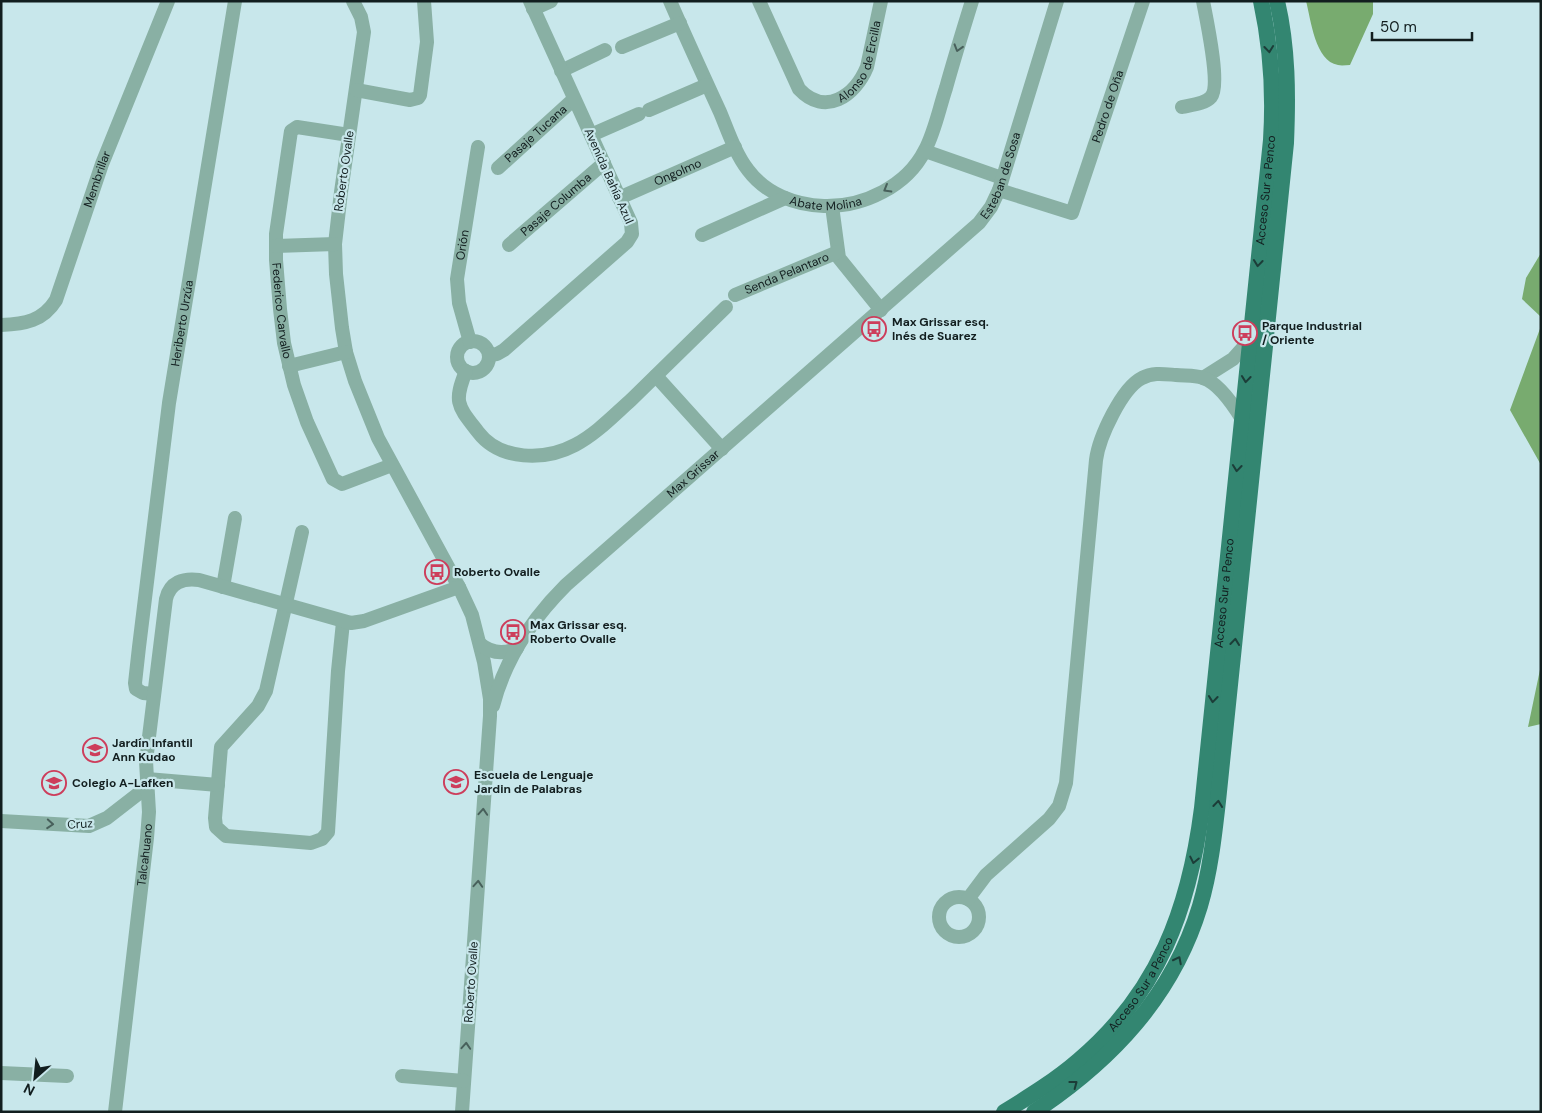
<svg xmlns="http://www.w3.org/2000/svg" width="1542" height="1113" font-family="'DM Sans',sans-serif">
  <rect width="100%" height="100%" fill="#c8e7eb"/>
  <path fill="#78ab6f" d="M1306 1H1373V14L1350 65C1346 65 1342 66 1338 65 1315 61 1311 20 1306 1Z
    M1541 253V317L1522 299 1526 278Z
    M1541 326V465L1510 410Z
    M1541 665V724L1528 727Z"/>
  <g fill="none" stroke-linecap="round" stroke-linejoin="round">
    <g stroke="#89b0a4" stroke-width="14">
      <path d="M353 1 361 17 364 32 341 192 335 244 336 274 342 328 346 352 355 381 378 438 459 587 472 615 484 662 490 699V716L462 1112"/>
      <path id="s1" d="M670 1C686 38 703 75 720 112 728 131 735 153 748 170 766 194 795 205 824 206 864 207 907 186 925 150 935 131 939 109 946 88 954 59 963 30 972 1"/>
      <path id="s2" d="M759 1 799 89C825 117 855 96 867 67L881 1"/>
      <path d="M533 9 551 1"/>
      <path d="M622 47 680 23"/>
      <path d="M561 71 605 50"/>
      <path d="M356 90 410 100 418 98 420 95 427 42 424 1"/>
      <path d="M1182 107C1191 105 1205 104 1211 97 1221 86 1206 17 1203 1"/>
      <path d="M649 110 707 85"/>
      <path id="s3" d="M349 135 297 127 291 131 276 234V260L280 309 284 343 294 385 307 422 333 479 342 484 392 465"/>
      <path d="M591 135 639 114"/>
      <path d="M925 151 1002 178"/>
      <path id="s4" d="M498 168 574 99"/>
      <path id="s5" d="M999 190 1072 213 1143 1"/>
      <path id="s6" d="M619 198 735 147"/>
      <path d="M832 206 839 258 881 310"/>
      <path d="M702 235 785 198"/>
      <path id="s7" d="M509 245 604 163"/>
      <path d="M276 246 335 244"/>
      <path id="s8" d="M735 295 838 252"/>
      <path id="s9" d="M1 325C25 324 43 321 56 300L102 164 168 1"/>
      <circle cx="473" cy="357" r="16"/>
      <path id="s10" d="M470 342 459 303 457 279 478 147"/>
      <path d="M489 355 497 354 504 350 627 242 632 234 631 223 530 1"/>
      <path d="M289 366 346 352"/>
      <path d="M466 371C453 403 458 406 478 432 500 461 545 461 575 445 596 434 613 416 631 400 663 369 694 338 726 307"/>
      <path d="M656 376 722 449"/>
      <path d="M1203 378 1233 359 1250 340"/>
      <path d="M302 532 266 691 258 706 221 747 215 818 216 827 226 836 311 843 322 839 328 832 338 671 343 622"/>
      <path d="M223 587 235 518"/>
      <path d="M480 644C491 653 503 655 517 648"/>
      <path id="s11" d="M154 694 143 693 136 689 135 683 139 647 169 403 235 1"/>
      <path id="s12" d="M493 706C505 659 532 619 566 585L979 223 991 207 999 190 1057 1"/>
      <path d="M147 779 218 785"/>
      <path d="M1 821 89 826 107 818 147 787"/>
      <circle cx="959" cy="917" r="20"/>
      <path d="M968 899 986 875 1049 819 1059 806 1066 783 1096 460C1099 437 1122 388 1142 378 1153 372 1164 374 1176 375 1184 376 1195 375 1203 378 1219 383 1234 406 1242 419"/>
      <path d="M1 1073 67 1076"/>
      <path d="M402 1076 464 1081"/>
      <path id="s13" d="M115 1112 147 838 149 812 146 761 166 599C170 582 183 578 199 580L351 623 364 621 459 587"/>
    </g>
    <g stroke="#338671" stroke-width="16">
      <path id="s14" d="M1004 1112C1030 1096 1056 1080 1079 1060 1158 993 1189 910 1202 808L1271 140C1274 93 1271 47 1261 1"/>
      <path d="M1034 1112C1111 1061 1173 996 1200 906 1210 872 1214 837 1218 801L1286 143C1288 95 1288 48 1277 1"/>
    </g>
  </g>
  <defs><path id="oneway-chevron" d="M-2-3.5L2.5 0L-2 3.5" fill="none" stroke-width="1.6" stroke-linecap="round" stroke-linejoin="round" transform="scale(1.25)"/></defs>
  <g stroke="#48605b">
    <use href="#oneway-chevron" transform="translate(958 48) rotate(107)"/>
    <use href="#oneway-chevron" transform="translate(887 189) rotate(150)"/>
    <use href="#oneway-chevron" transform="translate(483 812) rotate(-86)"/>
    <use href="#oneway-chevron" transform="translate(50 824) rotate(4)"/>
    <use href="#oneway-chevron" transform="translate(478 884) rotate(-86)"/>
    <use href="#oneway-chevron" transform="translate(466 1046) rotate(-86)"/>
  </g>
  <g stroke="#1c3d38">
    <use href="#oneway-chevron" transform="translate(1269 49) rotate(84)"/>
    <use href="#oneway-chevron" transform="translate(1258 263) rotate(96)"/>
    <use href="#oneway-chevron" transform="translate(1246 379) rotate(96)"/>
    <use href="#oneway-chevron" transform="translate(1237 468) rotate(96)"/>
    <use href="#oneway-chevron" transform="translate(1235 642) rotate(-84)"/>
    <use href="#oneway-chevron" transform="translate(1213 699) rotate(96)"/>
    <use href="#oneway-chevron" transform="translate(1218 804) rotate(-84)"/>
    <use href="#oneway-chevron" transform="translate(1194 860) rotate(102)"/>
    <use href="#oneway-chevron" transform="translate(1178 960) rotate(-63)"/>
    <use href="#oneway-chevron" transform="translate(1074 1084) rotate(-37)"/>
  </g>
  <defs>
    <symbol id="bus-ring" viewBox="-11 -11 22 22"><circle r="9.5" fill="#c8e7eb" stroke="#cd3d5b" stroke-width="1.5"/><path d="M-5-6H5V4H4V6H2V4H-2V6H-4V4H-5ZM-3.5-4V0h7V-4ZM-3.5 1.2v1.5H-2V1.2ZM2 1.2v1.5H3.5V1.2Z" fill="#cd3d5b"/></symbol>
    <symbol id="school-ring" viewBox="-11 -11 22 22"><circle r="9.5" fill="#c8e7eb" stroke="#cd3d5b" stroke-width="1.5"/><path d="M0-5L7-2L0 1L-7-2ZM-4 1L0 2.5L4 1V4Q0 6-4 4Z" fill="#cd3d5b"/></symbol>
  </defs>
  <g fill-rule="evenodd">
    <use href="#bus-ring" x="860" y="315" width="28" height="28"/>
    <use href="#bus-ring" x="1231" y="319" width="28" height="28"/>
    <use href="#bus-ring" x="423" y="558" width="28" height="28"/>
    <use href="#bus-ring" x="499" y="618" width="28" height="28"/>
    <use href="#school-ring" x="81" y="736" width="28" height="28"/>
    <use href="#school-ring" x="442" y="768" width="28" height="28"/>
    <use href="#school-ring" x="40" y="769" width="28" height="28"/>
  </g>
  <g text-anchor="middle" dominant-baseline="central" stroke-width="4.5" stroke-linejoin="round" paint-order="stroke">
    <g font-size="12" fill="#121e1f" stroke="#c8e7eb">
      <text stroke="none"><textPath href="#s2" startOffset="186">Alonso de Ercilla</textPath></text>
      <text stroke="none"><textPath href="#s5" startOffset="189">Pedro de Oña</textPath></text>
      <text stroke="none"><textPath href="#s4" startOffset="51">Pasaje Tucana</textPath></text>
      <text transform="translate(344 171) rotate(-82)">Roberto Ovalle</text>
      <text stroke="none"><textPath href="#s6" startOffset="64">Ongolmo</textPath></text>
      <text stroke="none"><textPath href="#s12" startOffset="745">Esteban de Sosa</textPath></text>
      <text transform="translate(609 176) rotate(66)">Avenida Bahía Azul</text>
      <text stroke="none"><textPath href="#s9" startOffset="191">Membrillar</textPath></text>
      <text stroke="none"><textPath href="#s14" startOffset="1000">Acceso Sur a Penco</textPath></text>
      <text stroke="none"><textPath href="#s1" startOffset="275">Abate Molina</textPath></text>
      <text stroke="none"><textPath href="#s7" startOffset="62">Pasaje Columba</textPath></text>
      <text stroke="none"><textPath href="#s10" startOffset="99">Orión</textPath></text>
      <text stroke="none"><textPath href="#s8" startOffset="56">Senda Pelantaro</textPath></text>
      <text stroke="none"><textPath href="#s3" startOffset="241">Federico Carvallo</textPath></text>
      <text stroke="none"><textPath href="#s11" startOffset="388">Heriberto Urzúa</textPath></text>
      <text stroke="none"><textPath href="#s12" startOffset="312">Max Grissar</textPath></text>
      <text stroke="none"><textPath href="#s14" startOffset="595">Acceso Sur a Penco</textPath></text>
      <text transform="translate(80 824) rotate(-3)">Cruz</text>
      <text stroke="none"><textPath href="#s13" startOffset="259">Talcahuano</textPath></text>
      <text transform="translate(471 982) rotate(-86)">Roberto Ovalle</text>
      <text stroke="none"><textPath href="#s14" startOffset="190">Acceso Sur a Penco</textPath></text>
    </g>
    <g font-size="12" font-weight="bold" fill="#121e1f" stroke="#c8e7eb" text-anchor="start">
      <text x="892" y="322">Max Grissar esq.<tspan x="892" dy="14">Inés de Suarez</tspan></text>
      <text x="1262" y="326">Parque Industrial<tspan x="1262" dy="14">/ Oriente</tspan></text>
      <text x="454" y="572">Roberto Ovalle</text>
      <text x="530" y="625">Max Grissar esq.<tspan x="530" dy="14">Roberto Ovalle</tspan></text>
      <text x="112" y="743">Jardín Infantil<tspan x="112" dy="14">Ann Kudao</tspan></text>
      <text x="474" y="775">Escuela de Lenguaje<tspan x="474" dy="14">Jardin de Palabras</tspan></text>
      <text x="72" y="783">Colegio A-Lafken</text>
    </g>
  </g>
  <rect width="1542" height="1113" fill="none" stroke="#121e1f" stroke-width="5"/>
  <g transform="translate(35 1078) rotate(207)" stroke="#c8e7eb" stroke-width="4" paint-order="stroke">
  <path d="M0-4L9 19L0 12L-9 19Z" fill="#121e1f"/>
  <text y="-8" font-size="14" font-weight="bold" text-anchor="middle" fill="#121e1f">N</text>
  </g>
  <path d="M1372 32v8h100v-8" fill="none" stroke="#121e1f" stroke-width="2.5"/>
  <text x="1380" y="32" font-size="15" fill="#121e1f" stroke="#c8e7eb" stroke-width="4" paint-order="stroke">50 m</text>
</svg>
